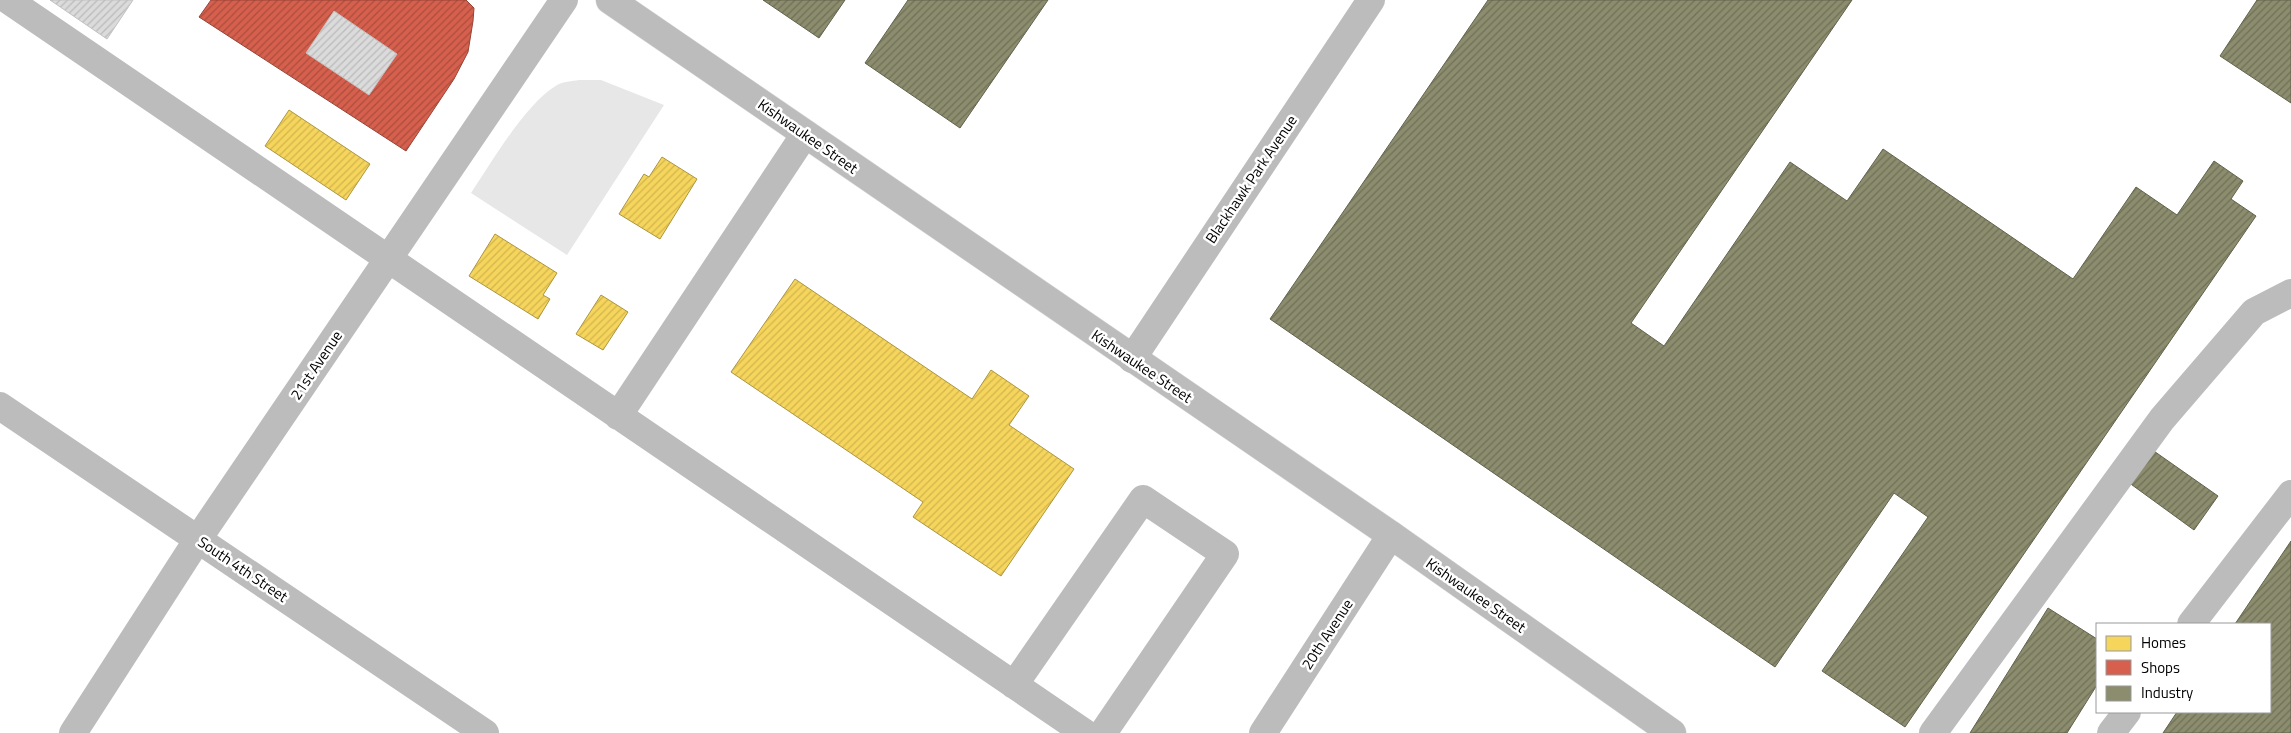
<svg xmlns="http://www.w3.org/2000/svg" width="2291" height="733" font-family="'Titillium Web',sans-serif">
  <defs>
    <pattern id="homes-hatch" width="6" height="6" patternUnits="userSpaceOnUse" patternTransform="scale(1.25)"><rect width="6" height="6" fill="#f6d55c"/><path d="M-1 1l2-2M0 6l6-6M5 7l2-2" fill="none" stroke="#d1b54e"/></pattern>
    <pattern id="shops-hatch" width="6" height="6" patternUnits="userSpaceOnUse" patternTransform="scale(1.25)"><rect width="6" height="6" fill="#d6604d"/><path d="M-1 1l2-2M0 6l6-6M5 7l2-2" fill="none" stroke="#ab4d3e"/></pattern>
    <pattern id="industry-hatch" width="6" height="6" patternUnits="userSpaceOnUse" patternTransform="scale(1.25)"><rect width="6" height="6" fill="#8c8c6e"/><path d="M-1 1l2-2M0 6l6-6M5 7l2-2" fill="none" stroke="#707058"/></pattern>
    <pattern id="building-hatch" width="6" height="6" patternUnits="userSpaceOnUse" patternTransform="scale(1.25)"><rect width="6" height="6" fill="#dbdbdb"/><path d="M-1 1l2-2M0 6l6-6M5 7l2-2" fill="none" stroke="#bababa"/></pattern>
  </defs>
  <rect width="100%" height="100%" fill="#fff"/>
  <path fill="#e7e7e7" d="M579 80H601L664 105 567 255 471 193C492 162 525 104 557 85 563 82 572 81 579 80Z"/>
  <path fill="url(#homes-hatch)" stroke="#ac9540" d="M289 110 370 164 346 200 265 146Z
    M662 157 697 179 660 239 619 214 644 174 649 177Z
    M495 234 557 273 543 295 550 299 538 319 469 276Z
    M795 279 972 399 991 370 1029 396 1009 425 1074 469 1001 576 913 517 923 502 731 372Z
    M601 295 628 312 603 350 576 334Z"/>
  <path fill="url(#shops-hatch)" stroke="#964336" d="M211 0H466L474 8 473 21 468 52 454 79 406 151 199 17Z"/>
  <path fill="url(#industry-hatch)" stroke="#62624d" d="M763 0H845L819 38Z
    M908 0H1048L960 128 865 63Z
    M1488 0H1852L1631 323 1664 346 1790 162 1847 201 1883 149 2073 279 2136 187 2177 215 2214 161 2243 181 2231 199 2256 216 1905 727 1822 671 1928 517 1894 493 1775 667 1270 319Z
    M2257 0H2291V103L2220 56Z
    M2151 449 2218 496 2194 530 2128 482Z
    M2291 541V733H2163L2177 712H2270V624H2235Z
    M2048 608 2097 639V685L2067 733H1970Z"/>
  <path fill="url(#building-hatch)" stroke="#c2c2c2" d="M50 0H133L107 39Z
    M334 11 397 54 369 95 306 53Z"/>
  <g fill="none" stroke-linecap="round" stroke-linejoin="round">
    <defs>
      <path id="major" d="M610 0 1391 535 1672 733"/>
    </defs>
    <use href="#major" stroke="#dbdbdb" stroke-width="29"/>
    <path stroke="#bcbcbc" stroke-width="28" d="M8 0 1085 733
      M1132 359 1371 0
      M0 406 485 733
      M618 416 805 134
      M2191 624 2291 494
      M1014 685 1143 499 1225 554 1103 733
      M73 733 198 539 564 0
      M1263 733 1391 535
      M1933 733 2162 419 2254 312 2291 293
      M2111 733 2127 712"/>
    <use href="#major" stroke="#bcbcbc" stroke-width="28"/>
  </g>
  <g text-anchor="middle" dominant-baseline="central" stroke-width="5" stroke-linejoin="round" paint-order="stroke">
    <g font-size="15" fill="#000" stroke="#fff">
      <text transform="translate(808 136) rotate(35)">Kishwaukee Street</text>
      <text transform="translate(1251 179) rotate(-56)">Blackhawk Park Avenue</text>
      <text transform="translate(316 365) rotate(-56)">21st Avenue</text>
      <text transform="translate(1142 366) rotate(34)">Kishwaukee Street</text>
      <text transform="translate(243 569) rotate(34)">South 4th Street</text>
      <text transform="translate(1476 595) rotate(35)">Kishwaukee Street</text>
      <text transform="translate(1327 634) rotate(-57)">20th Avenue</text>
    </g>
  </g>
  <rect x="2096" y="623" width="175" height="90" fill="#ffffff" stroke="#999999"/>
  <rect x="2106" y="636" width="25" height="15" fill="#f6d55c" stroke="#999999"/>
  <text x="2141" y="648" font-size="15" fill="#000000">Homes</text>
  <rect x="2106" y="660" width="25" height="15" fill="#d6604d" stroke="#999999"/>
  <text x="2141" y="673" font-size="15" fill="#000000">Shops</text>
  <rect x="2106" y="686" width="25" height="15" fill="#8c8c6e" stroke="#999999"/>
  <text x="2141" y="698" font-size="15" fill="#000000">Industry</text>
</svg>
